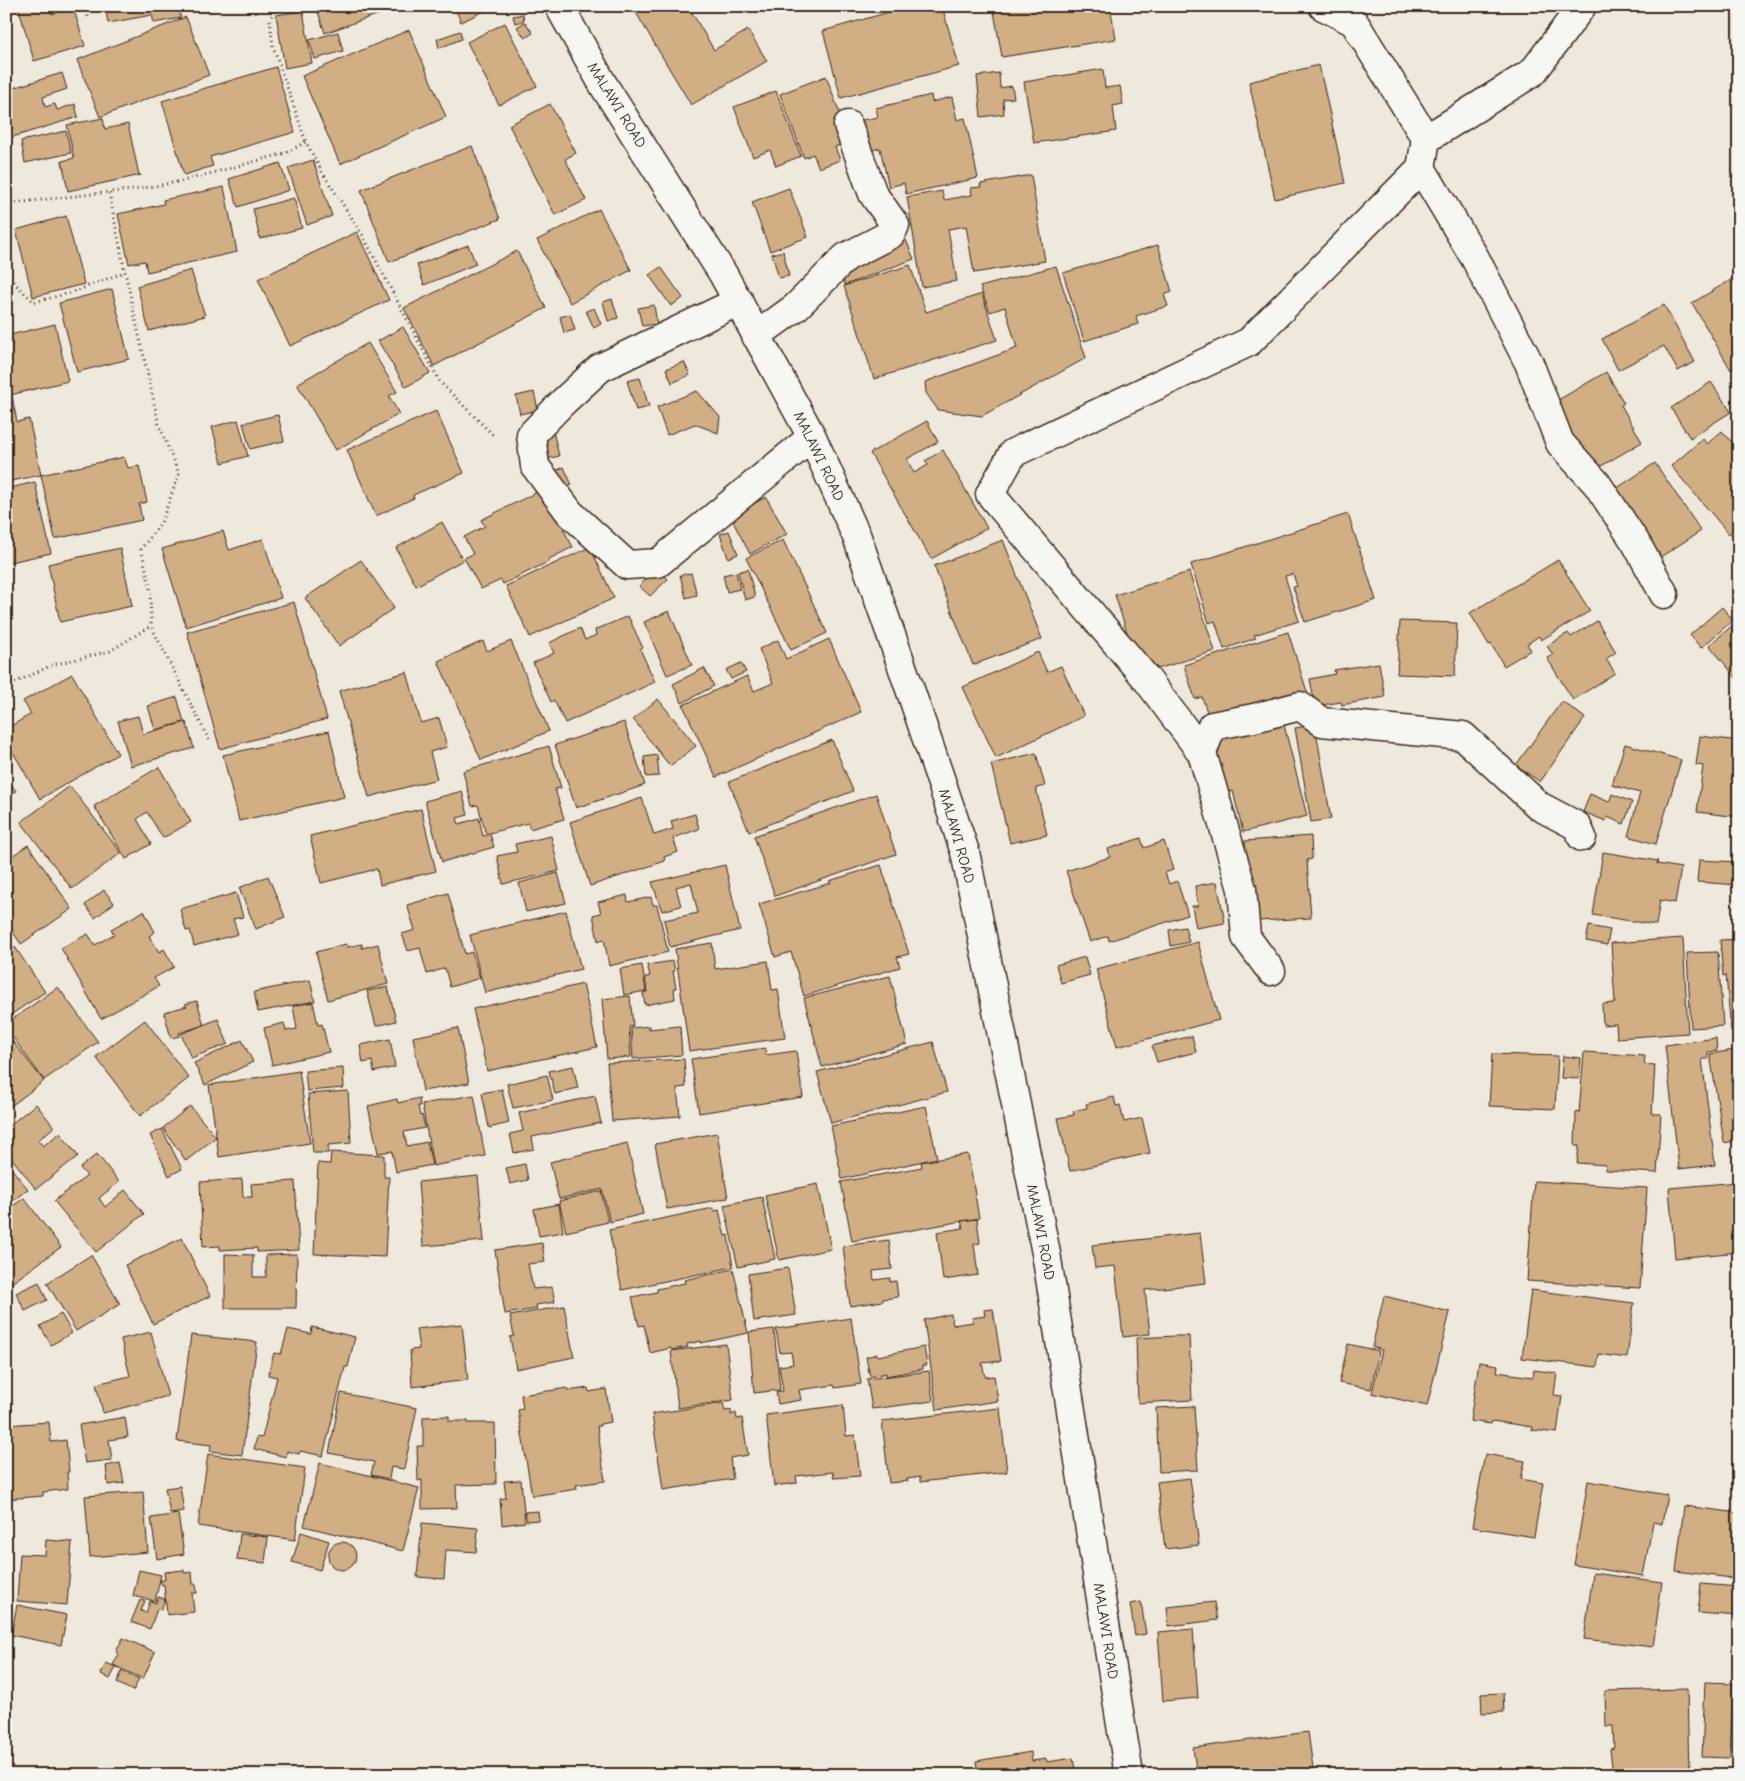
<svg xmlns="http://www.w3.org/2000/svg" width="1745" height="1781" font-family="'Comic Neue',sans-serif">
  <rect width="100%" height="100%" fill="#efe8dc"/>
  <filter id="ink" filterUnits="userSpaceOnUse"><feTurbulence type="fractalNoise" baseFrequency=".02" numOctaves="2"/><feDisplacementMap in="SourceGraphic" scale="10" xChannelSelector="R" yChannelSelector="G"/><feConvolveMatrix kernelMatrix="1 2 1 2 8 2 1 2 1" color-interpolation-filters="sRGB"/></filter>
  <g filter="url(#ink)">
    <path fill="#d1ae84" stroke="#3b2a1e" d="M18 6H49L52 14 73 7 85 46 34 61Z
      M105 6H192V8L179 11 181 18 154 23 152 15 108 23Z
      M200 6H228L201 11Z
      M316 6H402L325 33Z
      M454 6H495L461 22Z
      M632 6H688L714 50 748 30 767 61 691 105Z
      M910 6H942L959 66 841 98 823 31Z
      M993 6H1110L1116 39 1002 57Z
      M303 11 312 63 285 68 276 15Z
      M523 14 524 21 515 23 513 16Z
      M186 17 209 75 100 117 77 60Z
      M525 22 533 33 525 38 517 27Z
      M505 23 537 86 499 105 467 42Z
      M409 30 446 117 340 164 302 76Z
      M460 31 462 39 439 48 437 39Z
      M338 32 343 51 315 59 309 40Z
      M1319 65 1345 183 1275 199 1249 82Z
      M276 67 295 132 210 157 213 166 184 175 162 101Z
      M1103 69 1105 88 1120 86 1123 104 1113 106 1116 131 1034 143 1024 82Z
      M62 73 67 89 43 97 45 107 55 104 57 110 75 104 78 117 6 139V90Z
      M999 73 1000 88 1012 86 1014 98 1003 99 1004 114 981 117 977 76Z
      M826 76 850 141 835 147 840 160 819 168 813 154 804 158 780 94Z
      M776 91 801 156 776 166 770 150 753 157 734 107Z
      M931 95 932 102 952 97 957 120 965 118 978 178 906 194 904 183 889 187 880 148 864 152 857 121 878 117 876 108Z
      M550 104 576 153 565 159 586 200 555 215 509 125Z
      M103 118 105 129 128 124 139 175H141L68 191 62 161 74 158 67 125Z
      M66 131 71 153 25 163 21 141Z
      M472 146 500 219 389 262 361 190Z
      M313 160 332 216 307 225 288 168Z
      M280 163 289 190 238 207 229 179Z
      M1031 175 1045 261 974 273 966 226 948 229 957 281 922 287 907 197 942 191 944 200 972 195 971 188 981 187 980 184Z
      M224 187 237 252 147 272 145 261 129 264 118 214 164 204 163 200Z
      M789 188 808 237 770 251 752 202Z
      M294 198 302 228 260 239 253 209Z
      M599 209 631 270 570 303 537 240Z
      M66 216 84 284 33 297 16 230Z
      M357 232 389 300 290 346 258 279Z
      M906 240 914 259 845 285 838 268 843 263Z
      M468 245 476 264 424 285 417 265Z
      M1158 245 1172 292 1164 295 1168 306 1136 316 1138 324 1084 341 1063 273Z
      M517 251 546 308 434 366 404 308Z
      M783 251 789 276 779 278 772 254Z
      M910 265 926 312 982 294 997 340 874 379 844 286Z
      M1056 266 1086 358 982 416 938 410 926 393 925 382 1017 348 1005 307 990 312 980 287Z
      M661 267 683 298 671 306 649 275Z
      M191 270 205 316 149 331 137 286Z
      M1739 275V365L1731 370 1692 303Z
      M112 289 129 359 77 372 59 303Z
      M612 299 618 318 608 321 603 302Z
      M654 305 657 324 642 326 638 308Z
      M1664 305 1695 362 1678 371 1664 346 1618 370 1602 339Z
      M594 308 601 324 594 328 586 311Z
      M570 314 575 330 564 333 560 317Z
      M55 324 68 381 6 396V336Z
      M403 327 430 373 406 387 378 341Z
      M368 343 397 392 389 396 399 414 336 450 297 384Z
      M684 362 690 375 672 383 666 369Z
      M1606 372 1624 403 1621 405 1642 442 1593 471 1553 403Z
      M640 378 649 407 636 410 627 381Z
      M1711 382 1731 412 1690 438 1671 408Z
      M697 391 720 417 718 433 695 424 667 435 657 407Z
      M534 392 538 410 520 414 516 396Z
      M12 396 17 422 29 419 41 475 6 482V398Z
      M436 411 464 473 413 495 414 498 376 516 347 450Z
      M278 415 284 441 250 449 243 423Z
      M238 420 248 456 222 463 212 427Z
      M927 421 938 442 907 459 914 473 928 465 925 461 943 450 987 528 931 559 870 453Z
      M552 427 559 456 548 459 540 429Z
      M1722 431 1739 450V525L1729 534 1671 466 1703 439 1707 444Z
      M124 457 128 468 139 466 147 502 139 504 142 520 55 539 41 475Z
      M1655 463 1701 531 1654 561 1608 494Z
      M564 467 572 485 561 490 553 472Z
      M35 482 51 553 6 563V489Z
      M547 487 567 528 563 529 573 547 549 559 550 561 503 584 501 580 481 589 464 558 473 554 464 537 485 526 481 520Z
      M766 497 787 534 750 554 730 516Z
      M1348 514 1376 600 1305 622 1293 587 1297 586 1293 574 1285 576 1299 621 1254 635 1256 638 1224 649 1215 621 1209 623 1191 564Z
      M442 522 463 560 416 586 396 548Z
      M223 531 229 550 263 539 281 598 186 627 162 549Z
      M729 531 738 554 728 558 720 534Z
      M783 540 827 633 791 650 746 558Z
      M1003 540 1042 639 973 665 934 566Z
      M590 547 614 598 530 637 506 586Z
      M120 548 132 606 60 622 48 564Z
      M361 560 394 608 339 646 305 598Z
      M1558 560 1590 611 1541 640 1539 636 1527 644 1531 650 1504 666 1491 644 1489 645 1470 613Z
      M658 568 668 579 650 596 639 586Z
      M748 569 755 597 745 600 738 572Z
      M736 572 740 589 727 592 723 575Z
      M1189 572 1215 651 1148 672 1135 658 1115 595Z
      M691 573 697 595 686 598 680 575Z
      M294 602 327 719 220 749 187 632Z
      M1722 607 1733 620 1701 648 1690 635Z
      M669 611 692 665 667 675 644 622Z
      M628 616 643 648 640 649 655 682 565 723 554 700 551 702 533 663 554 653 549 643 580 628 585 640 596 635 595 630Z
      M1400 621 1457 623 1455 676 1397 674Z
      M1597 621 1616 652 1606 659 1615 673 1573 700 1547 658 1553 655 1547 646 1568 633 1571 637Z
      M1738 621 1739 622 1738 680 1709 645Z
      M1288 632 1309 698 1210 721 1202 697 1195 699 1184 665Z
      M829 639 861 712 716 777 683 705 747 676 754 691 773 683 759 649 778 640 786 659Z
      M483 641 487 651 511 641 549 731 481 760 438 661Z
      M1038 652 1047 672 1061 666 1084 716 996 758 963 687Z
      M741 663 746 672 731 679 726 670Z
      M1379 663 1385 697 1342 705 1341 702 1315 706 1310 679 1335 674 1334 670Z
      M704 668 714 686 682 703 673 684Z
      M407 672 421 723 439 718 447 747 430 752 437 779 369 797 339 691Z
      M72 674 118 754 40 799 6 740V729L31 714 23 701Z
      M177 697 184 722 155 730 148 706Z
      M658 699 696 746 670 766 633 719Z
      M1562 701 1585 718 1540 782 1516 765Z
      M1281 713 1307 816 1243 832 1233 791 1219 794 1212 762 1219 760 1212 733Z
      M138 716 143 734 186 722 194 748 131 766 118 721Z
      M624 722 645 785 576 808 555 745Z
      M1315 725 1331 819 1311 822 1295 728Z
      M329 731 344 797 239 821 223 755Z
      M1700 736 1739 741V817L1697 812 1703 766 1696 765Z
      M832 740 853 791 749 832 729 782Z
      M1625 744 1681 760 1656 844 1628 836 1640 793 1612 785Z
      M549 746 561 788 555 789 564 819 530 829 528 823 486 834 478 805 472 806 463 771Z
      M1036 753 1045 786 1036 788 1047 835 1010 843 991 764Z
      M657 755 659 776 646 777 644 757Z
      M159 767 191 822 163 838 147 812 137 819 151 844 126 859 94 806Z
      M6 777 16 791 6 798Z
      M70 786 121 853 72 889 21 822Z
      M462 791 468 815 457 818 459 824 479 818 483 836 490 834 494 847 442 862 425 801Z
      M876 794 896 854 775 896 754 836Z
      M1590 794 1609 802 1612 794 1632 802 1624 824 1607 817 1606 821 1583 812Z
      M642 798 654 835 673 829 671 821 695 814 699 829 673 838 678 852 664 857 665 861 590 886 570 822Z
      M421 809 436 871 380 885 377 869 321 883 310 836Z
      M551 836 559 871 503 884 497 856 517 852 515 844Z
      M1311 836 1312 859 1307 860 1311 918 1258 921 1249 902 1245 841Z
      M1141 838 1144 848 1164 841 1173 870 1165 873 1169 884 1177 881 1188 915 1109 941 1108 936 1090 942 1066 871 1110 857 1108 849Z
      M28 845 72 909 21 944 6 922V860Z
      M1603 852 1658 861 1657 864 1681 868 1675 903 1660 900 1656 925 1593 915Z
      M1699 860 1739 862V885L1697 882Z
      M725 865 740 930 670 947 664 920 698 913 691 883 676 887 681 906 662 911 652 882Z
      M881 865 909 954 897 957 900 967 804 996 791 952 775 957 759 904 831 883 829 881Z
      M558 873 566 903 526 912 519 883Z
      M268 876 285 917 256 929 239 888Z
      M1217 882 1225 923 1196 928 1192 906H1198L1195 886Z
      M104 890 114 903 95 918 85 905Z
      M236 893 243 917 233 919 238 934 194 946 190 930 186 931 180 909Z
      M448 893 465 954 472 952 480 978 450 987 445 968 427 974 420 948 408 951 402 934 415 930 407 905Z
      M627 895 628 902 651 897 653 905H657L668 952 609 966 604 939 598 941 593 915 601 913 598 902Z
      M144 911 155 932 149 936 159 952 164 949 174 967 154 978 159 986 101 1019 61 948 88 934 95 945 114 934 111 929Z
      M566 911 581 969 485 993 470 935Z
      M1589 926 1610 930 1607 945 1586 941Z
      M1185 927 1189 942 1171 946 1169 930Z
      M1683 938 1688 1033 1617 1038 1616 1024 1603 1025 1602 1004 1615 1003 1611 943Z
      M1739 939V1030L1731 1031 1726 975 1723 976 1720 940Z
      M1198 942 1219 1020 1117 1047 1096 969Z
      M712 943 715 969 768 961 772 990 778 989 785 1038 689 1051 675 949Z
      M346 944 347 947 362 944V948L378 944 388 984 328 1000 316 952Z
      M15 947 45 992 6 1018V953Z
      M1718 952 1723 1026 1691 1028 1687 953Z
      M1085 957 1090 975 1061 983 1056 965Z
      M673 961 675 971H673L676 988H674L675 999 645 1005 643 993 647 992 645 977 650 976 647 965Z
      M642 965 646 991 624 995 620 969Z
      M890 976 907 1044 822 1067 804 998Z
      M310 980 315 1001 258 1012 254 992Z
      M583 984 597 1047 487 1071 473 1009Z
      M58 987 98 1042 44 1080 6 1028V1024Z
      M388 987 396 1021 376 1026 367 991Z
      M630 996 633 1026 629 1027 631 1057 607 1059 602 999Z
      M197 1001 204 1025 179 1033 180 1036 171 1038 164 1012 187 1006 185 1004Z
      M313 1002 318 1025 322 1024 329 1052 272 1065 264 1028 284 1023 286 1031 297 1029 293 1006Z
      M218 1019 228 1044 191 1058 181 1034Z
      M145 1020 189 1078 140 1116 96 1057Z
      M649 1026V1029L680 1026 682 1055 633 1059 631 1028Z
      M458 1028 469 1083 423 1091 413 1037Z
      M6 1033 44 1081 7 1109 6 1108Z
      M1192 1036 1196 1052 1157 1062 1152 1046Z
      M1716 1038 1717 1051 1708 1052V1059H1702L1715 1165 1679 1169 1665 1045Z
      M390 1039 395 1067 374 1072 372 1061 363 1063 360 1045Z
      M242 1040 253 1062 205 1085 194 1063Z
      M933 1042 947 1092 831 1123 817 1072Z
      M765 1048 766 1055 796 1051 803 1097 699 1113 691 1059Z
      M1739 1049V1140L1724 1143 1710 1054Z
      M1584 1052 1645 1056 1644 1064 1655 1065 1652 1114H1661L1657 1173 1606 1170V1165L1577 1163 1579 1146H1575L1576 1112 1579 1113Z
      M1492 1054 1558 1056 1555 1109 1489 1106Z
      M1563 1056 1581 1058 1579 1079 1561 1078Z
      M684 1059 686 1087 677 1088 680 1116 612 1121 607 1063Z
      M573 1066 578 1088 555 1094 549 1071Z
      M343 1068 344 1088 307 1091 305 1071Z
      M299 1071 310 1143 219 1157 209 1085Z
      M547 1075 553 1100 513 1108 507 1084Z
      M502 1089 509 1123 489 1128 482 1093Z
      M348 1091 351 1143 328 1145 329 1153H313L308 1094Z
      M474 1095 485 1156 433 1166 422 1104Z
      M595 1096 601 1123 532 1137 534 1149 514 1153 510 1134 523 1131 519 1113Z
      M1114 1097 1116 1106 1120 1105 1124 1122 1142 1118 1150 1153 1070 1171 1058 1118 1074 1115 1073 1111 1087 1108 1086 1104Z
      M419 1098 420 1106H418L420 1116 422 1115 425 1128 404 1132 407 1146 427 1142 432 1165 396 1172 392 1151 378 1153 368 1106 397 1099 398 1103Z
      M36 1104 54 1127 38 1140 43 1146 60 1133 78 1156 36 1189 6 1151V1128Z
      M190 1106 216 1137 186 1161 163 1128Z
      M926 1106 937 1158 842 1179 831 1126Z
      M162 1129 182 1169 169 1176 150 1135Z
      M717 1133 728 1198 667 1209 655 1144Z
      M627 1143 643 1214 610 1222 602 1189 559 1199 550 1162Z
      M331 1152 384 1155V1177H389L385 1257 314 1254 318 1163 330 1164Z
      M97 1154 119 1182 99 1198 105 1207 125 1190 144 1214 96 1252 54 1201 87 1176 80 1168Z
      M968 1154 979 1218 852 1241 841 1182 922 1167 921 1162Z
      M6 1162 28 1189 6 1206Z
      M525 1164 528 1180 510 1184 506 1168Z
      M478 1176 484 1241 423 1246 418 1182Z
      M242 1179 243 1197H252L251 1184 295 1181 299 1250 257 1252V1248L220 1250V1246L203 1247 200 1182Z
      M1534 1181 1647 1188 1640 1288 1527 1281Z
      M1739 1182V1252L1675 1258 1669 1188Z
      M818 1184 831 1249 779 1260 765 1195Z
      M601 1191 608 1222 566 1232 559 1201Z
      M762 1197 775 1259 738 1267 724 1205Z
      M24 1198 61 1247 9 1285 6 1281V1211Z
      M559 1204 563 1232 539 1236 534 1209Z
      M713 1208 714 1211 719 1210 725 1236 728 1235 733 1267 622 1290 609 1230Z
      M977 1219 980 1243 974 1244 978 1275 943 1280 937 1232 963 1228 961 1221Z
      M1200 1233 1206 1283 1145 1290 1150 1334 1123 1337 1115 1266 1095 1268 1092 1245Z
      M182 1238 210 1296 153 1324 125 1265Z
      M889 1240 892 1269 873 1271 874 1280 890 1278V1282L896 1281 898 1297 883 1299V1301L850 1306 843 1246Z
      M542 1243 545 1262 528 1264 533 1289 552 1287 555 1302 536 1305 537 1309 505 1314 495 1250Z
      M225 1254 253 1255V1277H266V1255L297 1254 296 1308H225Z
      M91 1255 120 1304 76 1331 47 1283Z
      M788 1268 796 1315 754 1321 748 1274Z
      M733 1269 748 1333 701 1343V1341L687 1344 688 1347 672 1350 671 1348 650 1353 644 1325 639 1326 632 1297 657 1292V1289L685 1283 684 1280Z
      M39 1282 47 1300 25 1311 16 1293Z
      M1531 1290 1634 1303 1627 1358 1599 1354 1597 1367 1522 1358Z
      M1384 1296 1450 1312 1427 1406 1372 1393 1382 1350 1372 1347Z
      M564 1306 574 1357 516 1369 510 1337 514 1336 510 1316Z
      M993 1309 1001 1361 982 1363 985 1377 994 1376 998 1401 937 1410 924 1320 951 1314 953 1325 973 1322 972 1318 985 1316 984 1310Z
      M61 1314 72 1333 51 1345 40 1326Z
      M851 1318 861 1384 835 1388 834 1385 799 1390 801 1400 778 1404 776 1392 783 1391 779 1366 793 1364 791 1352 780 1353 776 1329Z
      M462 1324 468 1380 412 1387 410 1350 419 1349 416 1329Z
      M312 1327 355 1337 348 1367H345L323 1456 300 1451 299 1454 287 1451 286 1457 254 1449 257 1437 262 1438 277 1377 268 1375 274 1353 281 1354 288 1329 311 1334Z
      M774 1329 780 1390 754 1393 749 1332Z
      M151 1332 168 1396 103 1413 96 1384 130 1376 121 1339Z
      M191 1335 257 1342 242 1455 210 1451 211 1445 177 1441Z
      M1175 1336H1189L1192 1400 1138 1403 1136 1338Z
      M726 1344 733 1400 678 1408 671 1351Z
      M1348 1344 1379 1351 1371 1389 1339 1383Z
      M924 1347 927 1365H923V1369L886 1376V1373L870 1377 866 1357 877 1354 878 1356Z
      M1479 1362 1498 1365 1497 1372 1533 1377 1534 1370 1557 1373 1554 1395 1562 1396 1557 1433 1532 1430 1533 1427 1492 1421 1491 1424 1470 1421Z
      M929 1371 933 1401 872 1409 867 1379Z
      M568 1388V1391L588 1388 589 1392 606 1389 611 1422 600 1424V1426H597L605 1481 576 1485 577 1489 532 1496 518 1410 523 1409 521 1395Z
      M341 1393 417 1408 404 1469 391 1467 389 1479 371 1475 374 1462 329 1453Z
      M723 1403 725 1411 731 1410V1415L736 1413 737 1419 742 1418 748 1455 730 1458 733 1479 663 1490 652 1414Z
      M843 1405 846 1436 855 1435 860 1476 834 1478 833 1472 796 1476 797 1483 774 1486 766 1415Z
      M1194 1406 1198 1470 1159 1472 1156 1408Z
      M1000 1408 1007 1472 920 1482V1477L907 1479 908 1481 889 1483 882 1421Z
      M449 1416V1421H468V1423H495L496 1484 456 1485 457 1508 422 1509V1480L418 1481 417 1446H423V1417Z
      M125 1417 128 1437 109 1440 112 1460 85 1463 79 1425Z
      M49 1422 51 1442 66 1440 69 1472H67L68 1489 43 1492V1496L6 1499V1425Z
      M208 1454 305 1468 295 1540 198 1526Z
      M1485 1454 1525 1461 1521 1479 1543 1483 1534 1537 1472 1527Z
      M120 1463 124 1483 108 1485 106 1466Z
      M320 1463 419 1488 403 1551 304 1526Z
      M1190 1478 1199 1545 1165 1549 1157 1482Z
      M521 1480 525 1522 502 1525 500 1499 506 1498 504 1481Z
      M1588 1481 1667 1495 1662 1524 1653 1522 1643 1576 1574 1565Z
      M180 1486 184 1511 170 1513 165 1488Z
      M143 1492 148 1552 90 1557 85 1496Z
      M1684 1506 1739 1513V1579L1676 1571Z
      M538 1511 539 1520 527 1521 525 1512Z
      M178 1514 184 1554 157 1559 151 1518Z
      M422 1523 478 1528 476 1552 446 1550 444 1579 417 1577Z
      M301 1532 329 1541 320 1570 292 1562Z
      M240 1534 268 1537 265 1563 237 1560Z
      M46 1540 72 1542 67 1605 17 1601 20 1554 45 1555Z
      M328 1556a14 14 0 1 1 28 0a14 14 0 1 1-28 0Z
      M139 1570 161 1575 155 1601 133 1596Z
      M184 1570V1573L192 1572 193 1584H196L197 1593H192L194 1612 167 1615 164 1585H162L160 1580H165L164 1572Z
      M1593 1573 1662 1582 1653 1647 1584 1639Z
      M1701 1584 1739 1587V1616L1698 1613Z
      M158 1597 165 1599 161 1610 157 1609 150 1629 131 1622 140 1600 145 1601 141 1611 146 1613 150 1601 156 1603Z
      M1141 1602 1146 1634 1135 1636 1130 1604Z
      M1214 1602 1217 1620 1169 1626 1167 1607Z
      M17 1605 67 1615 61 1645 11 1635Z
      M1193 1629 1198 1698 1163 1701 1158 1632Z
      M123 1638 155 1652 143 1679 113 1665 119 1654 116 1652Z
      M106 1663 116 1667 110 1679 101 1674Z
      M122 1671 139 1679 133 1691 117 1683Z
      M1705 1682 1733 1683 1730 1758 1702 1757Z
      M1687 1689 1689 1775H1613L1610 1749 1614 1748 1613 1726H1606L1605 1691Z
      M1503 1693 1504 1712 1482 1713 1481 1694Z
      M1308 1732 1314 1775H1197L1193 1748Z
      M1031 1752 1032 1761 1046 1759 1047 1762 1073 1758 1076 1775H978L976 1761Z"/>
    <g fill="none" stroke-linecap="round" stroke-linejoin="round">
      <defs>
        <path id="minor" d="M1426 139 1533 72 1582 6
          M1421 168 1475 258 1529 363 1560 443 1597 484 1636 543 1664 594
          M739 301 600 368 563 402 531 435 535 466 570 513 627 565 658 563 812 437
          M756 336 796 307 846 257 891 234 895 225 873 194 848 125
          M1202 753 1212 726 1254 718 1300 706 1322 722 1463 736 1539 806 1577 826 1582 837
          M1271 971 1246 937 1242 889 1202 753 1145 677 990 494 1013 453 1249 342 1421 168 1426 139 1354 22 1323 6"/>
        <path id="major" d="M559 6 604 86 723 274 812 437 857 537 912 695 965 852 1046 1253 1129 1775"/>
      </defs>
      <use href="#minor" stroke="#3b2a1e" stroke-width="31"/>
      <use href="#major" stroke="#3b2a1e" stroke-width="31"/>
      <path stroke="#3b2a1e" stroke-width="3" stroke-dasharray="1 4" stroke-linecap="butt" d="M85 6 88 17
        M275 6 270 20 273 46 306 142
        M6 204 109 192
        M6 275 34 302 70 293 125 272
        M6 687 52 665 110 651 151 626
        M209 740 151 626 150 586 141 549 161 523 179 474 159 425 125 272 109 192 133 190 183 181 286 153 306 142 322 172 362 234 440 382 495 437"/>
      <use href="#minor" stroke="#f6f6f2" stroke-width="28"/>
      <use href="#major" stroke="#f6f6f2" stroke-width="28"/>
    </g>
  </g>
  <g text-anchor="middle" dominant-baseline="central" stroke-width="4" stroke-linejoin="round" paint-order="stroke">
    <g font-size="15" fill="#3b2a1e" stroke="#f6f6f2">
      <text transform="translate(617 105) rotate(58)">MALAWI ROAD</text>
      <text transform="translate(819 456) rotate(64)">MALAWI ROAD</text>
      <text transform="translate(957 836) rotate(74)">MALAWI ROAD</text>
      <text transform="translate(1041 1232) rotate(79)">MALAWI ROAD</text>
      <text transform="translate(1106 1631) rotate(81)">MALAWI ROAD</text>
    </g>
  </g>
  <rect width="1745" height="1781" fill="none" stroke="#f6f6f2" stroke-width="25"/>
  <rect x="12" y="12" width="1720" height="1756" fill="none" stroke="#3b2a1e" stroke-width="2" filter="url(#ink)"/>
</svg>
